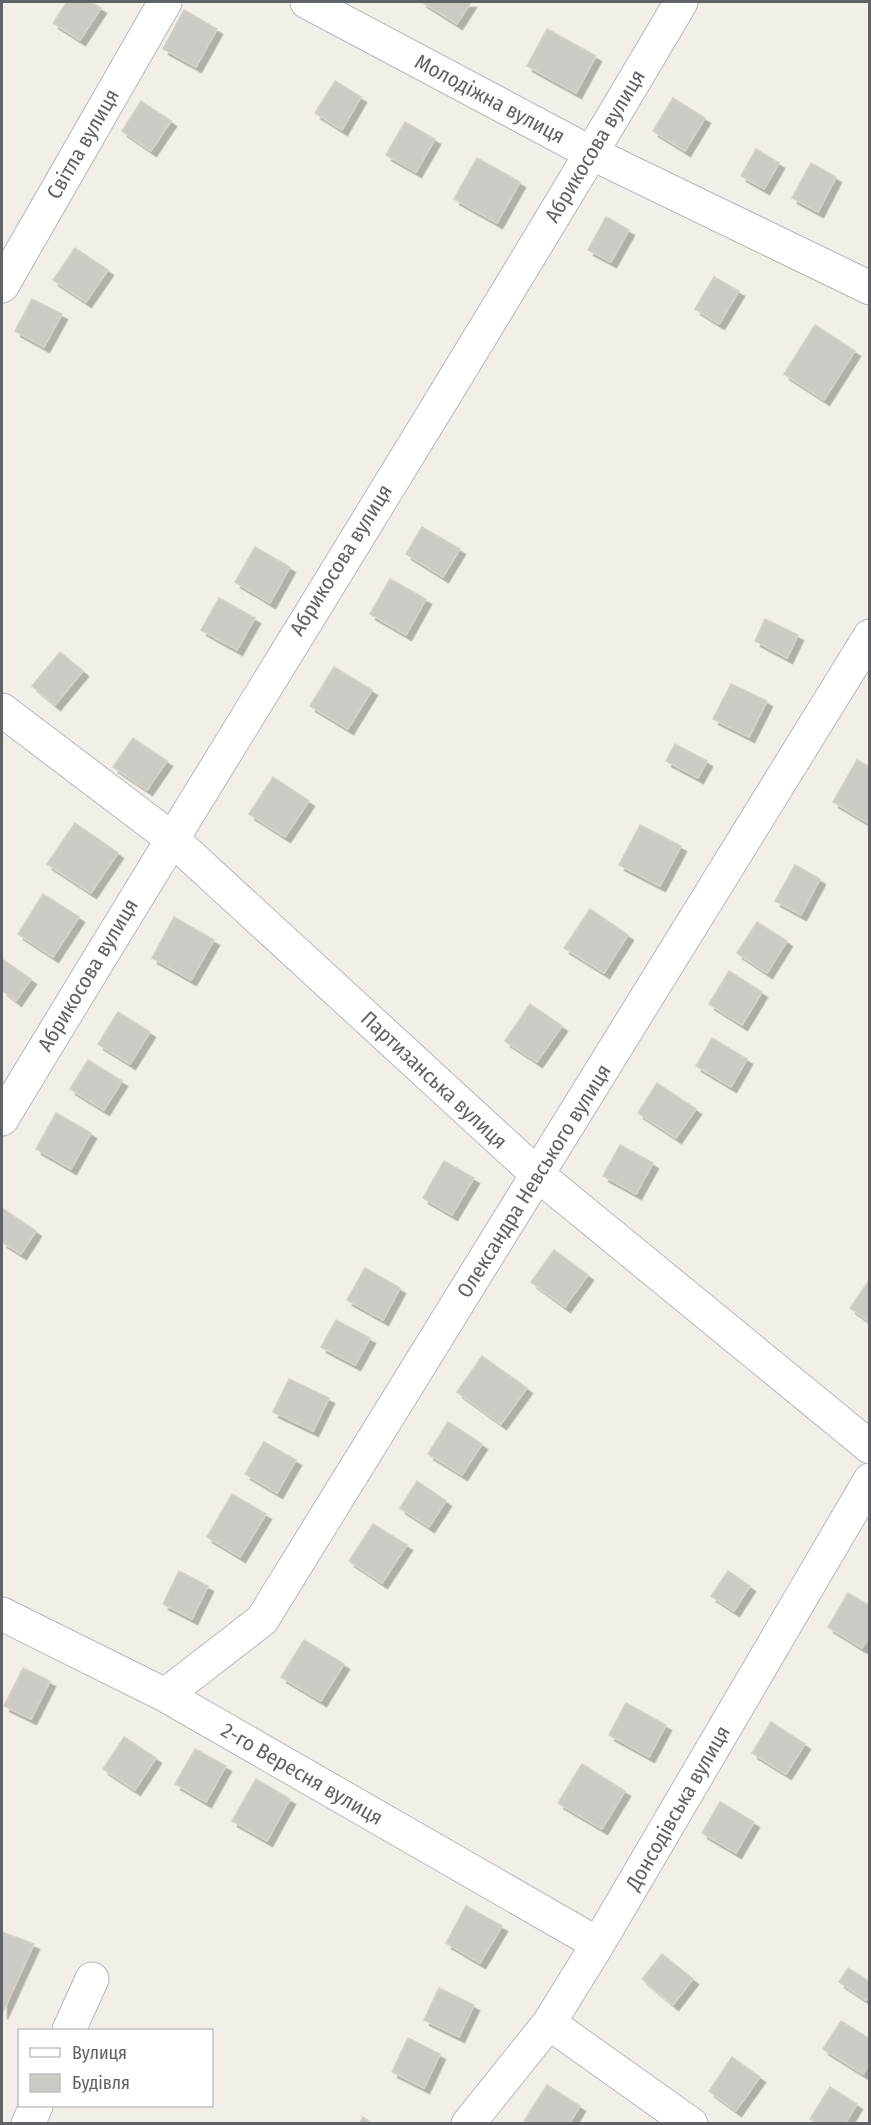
<svg xmlns="http://www.w3.org/2000/svg" width="871" height="2125" font-family="'Fira Sans Condensed',sans-serif">
  <defs>
    <filter id="shadow"><feDropShadow dx="5.5" dy="5.5" stdDeviation="0" flood-color="#0004"/></filter>
  </defs>
  <rect width="100%" height="100%" fill="#f1efe8"/>
  <path fill="#cccac5" stroke="#d6d1c6" stroke-width="1.5" filter="url(#shadow)" d="M67 2H91L101 8 80 40 53 23Z
    M422 2H471L457 24Z
    M184 10 217 29 196 67 163 49Z
    M547 29 596 56 576 93 527 66Z
    M335 81 361 97 342 130 315 113Z
    M673 98 705 118 685 151 653 131Z
    M141 101 171 121 151 151 122 131Z
    M405 122 435 139 416 172 386 155Z
    M756 149 779 163 764 189 741 176Z
    M477 158 520 182 497 223 454 199Z
    M811 163 836 177 818 212 792 198Z
    M606 217 629 230 611 262 588 250Z
    M75 248 108 270 86 302 53 280Z
    M714 277 739 291 719 324 695 309Z
    M32 299 62 314 44 347 15 331Z
    M815 325 855 351 824 400 784 374Z
    M422 527 460 549 443 577 406 554Z
    M255 547 290 567 270 603 235 582Z
    M390 579 426 599 406 635 370 614Z
    M219 598 255 618 237 650 201 630Z
    M765 619 798 635 787 658 755 641Z
    M60 652 83 671 55 705 32 686Z
    M334 667 372 690 348 729 310 706Z
    M731 684 767 701 749 737 713 719Z
    M133 738 167 761 147 790 113 767Z
    M675 744 707 761 698 778 666 761Z
    M857 760 870 767V824L833 802Z
    M273 777 309 801 285 837 249 814Z
    M75 823 118 853 91 893 47 864Z
    M640 825 681 846 660 886 619 865Z
    M795 865 820 879 801 915 775 901Z
    M43 894 79 917 53 957 18 934Z
    M590 909 628 935 604 973 564 948Z
    M174 917 214 940 191 980 152 958Z
    M757 922 787 941 767 973 737 953Z
    M2 959 31 979 16 1001 2 990Z
    M729 971 762 992 742 1025 709 1004Z
    M530 1004 562 1026 537 1062 505 1041Z
    M118 1012 150 1032 130 1064 98 1044Z
    M712 1038 747 1059 731 1087 696 1066Z
    M88 1060 122 1081 104 1110 70 1089Z
    M657 1083 696 1109 676 1138 638 1113Z
    M56 1113 91 1133 71 1169 36 1149Z
    M620 1145 653 1163 636 1194 603 1176Z
    M444 1161 474 1178 452 1215 423 1198Z
    M2 1208 36 1231 21 1254 2 1242Z
    M554 1250 588 1275 565 1307 531 1282Z
    M365 1268 400 1288 383 1320 347 1300Z
    M870 1279V1322L850 1308Z
    M336 1320 370 1338 355 1365 321 1347Z
    M482 1356 527 1388 501 1424 457 1392Z
    M289 1379 329 1398 313 1431 273 1412Z
    M448 1422 482 1444 462 1475 428 1454Z
    M264 1442 296 1460 277 1493 245 1474Z
    M417 1481 446 1501 429 1527 400 1508Z
    M232 1494 266 1514 240 1557 207 1537Z
    M373 1524 407 1545 382 1583 349 1561Z
    M179 1571 208 1586 192 1619 163 1604Z
    M728 1571 750 1586 734 1611 711 1596Z
    M848 1593 870 1606V1636L862 1648 828 1627Z
    M304 1640 344 1664 321 1701 281 1677Z
    M23 1668 50 1681 31 1719 4 1706Z
    M626 1703 666 1725 649 1757 609 1735Z
    M771 1722 805 1744 786 1774 752 1753Z
    M124 1737 156 1758 135 1790 103 1769Z
    M195 1749 226 1766 206 1802 175 1784Z
    M582 1764 625 1791 602 1829 558 1803Z
    M256 1779 290 1799 267 1841 232 1821Z
    M720 1802 754 1822 736 1853 702 1833Z
    M466 1906 502 1926 480 1963 446 1943Z
    M2 1932 34 1944 2 2014Z
    M662 1954 693 1979 673 2005 642 1979Z
    M848 1968 870 1982V1995L866 2000 839 1982Z
    M439 1988 474 2005 459 2037 424 2020Z
    M841 2021 870 2039V2063L863 2074 823 2049Z
    M408 2038 440 2054 424 2088 392 2072Z
    M732 2057 760 2077 736 2111 709 2091Z
    M547 2085 580 2106 569 2124H527L524 2121Z
    M830 2087 857 2104 845 2124H818L810 2119Z
    M363 2117 373 2124H359Z"/>
  <g fill="none" stroke-linecap="round" stroke-linejoin="round">
    <defs>
      <path id="minor" d="M307 2 591 153 870 288
        M2 286 165 2
        M2 710 171 838 538 1175 870 1447
        M2 1119C227 746 460 377 681 2
        M2 1614 165 1695 598 1944
        M165 1695 262 1620 870 636
        M549 2023 691 2124
        M69 2030 92 1979
        M28 2124 36 2106
        M468 2124 549 2023 598 1944 870 1480"/>
    </defs>
    <use href="#minor" stroke="#b5b8bc" stroke-width="35"/>
    <use href="#minor" stroke="#fff" stroke-width="33"/>
  </g>
  <g text-anchor="middle" dominant-baseline="central" stroke-width="4.5" stroke-linejoin="round" paint-order="stroke">
    <g font-size="21" fill="#5f6368" stroke="#fff">
      <text transform="translate(490 99) rotate(28)">Молодіжна вулиця</text>
      <text transform="translate(83 144) rotate(-60)">Світла вулиця</text>
      <text transform="translate(595 146) rotate(-59)">Абрикосова вулиця</text>
      <text transform="translate(341 560) rotate(-58)">Абрикосова вулиця</text>
      <text transform="translate(88 975) rotate(-59)">Абрикосова вулиця</text>
      <text transform="translate(434 1080) rotate(43)">Партизанська вулиця</text>
      <text transform="translate(534 1181) rotate(-58)">Олександра Невського вулиця</text>
      <text transform="translate(302 1774) rotate(30)">2-го Вересня вулиця</text>
      <text transform="translate(678 1808) rotate(-60)">Донсодівська вулиця</text>
    </g>
  </g>
  <rect width="871" height="2125" fill="none" stroke="#5f6368" stroke-width="6"/>
  <rect x="18" y="2029" width="195" height="78" fill="#ffffff" stroke="#bfc1c3" stroke-width="1.5"/>
  <rect x="30" y="2048" width="30" height="9" fill="#ffffff" stroke="#bfc1c3" stroke-width="1.5"/>
  <text x="72" y="2059" font-size="18" fill="#5f6368">Вулиця</text>
  <rect x="30" y="2074" width="30" height="18" fill="#cccac5" stroke="#bfc1c3" stroke-width="1.5"/>
  <text x="72" y="2089" font-size="18" fill="#5f6368">Будівля</text>
</svg>
